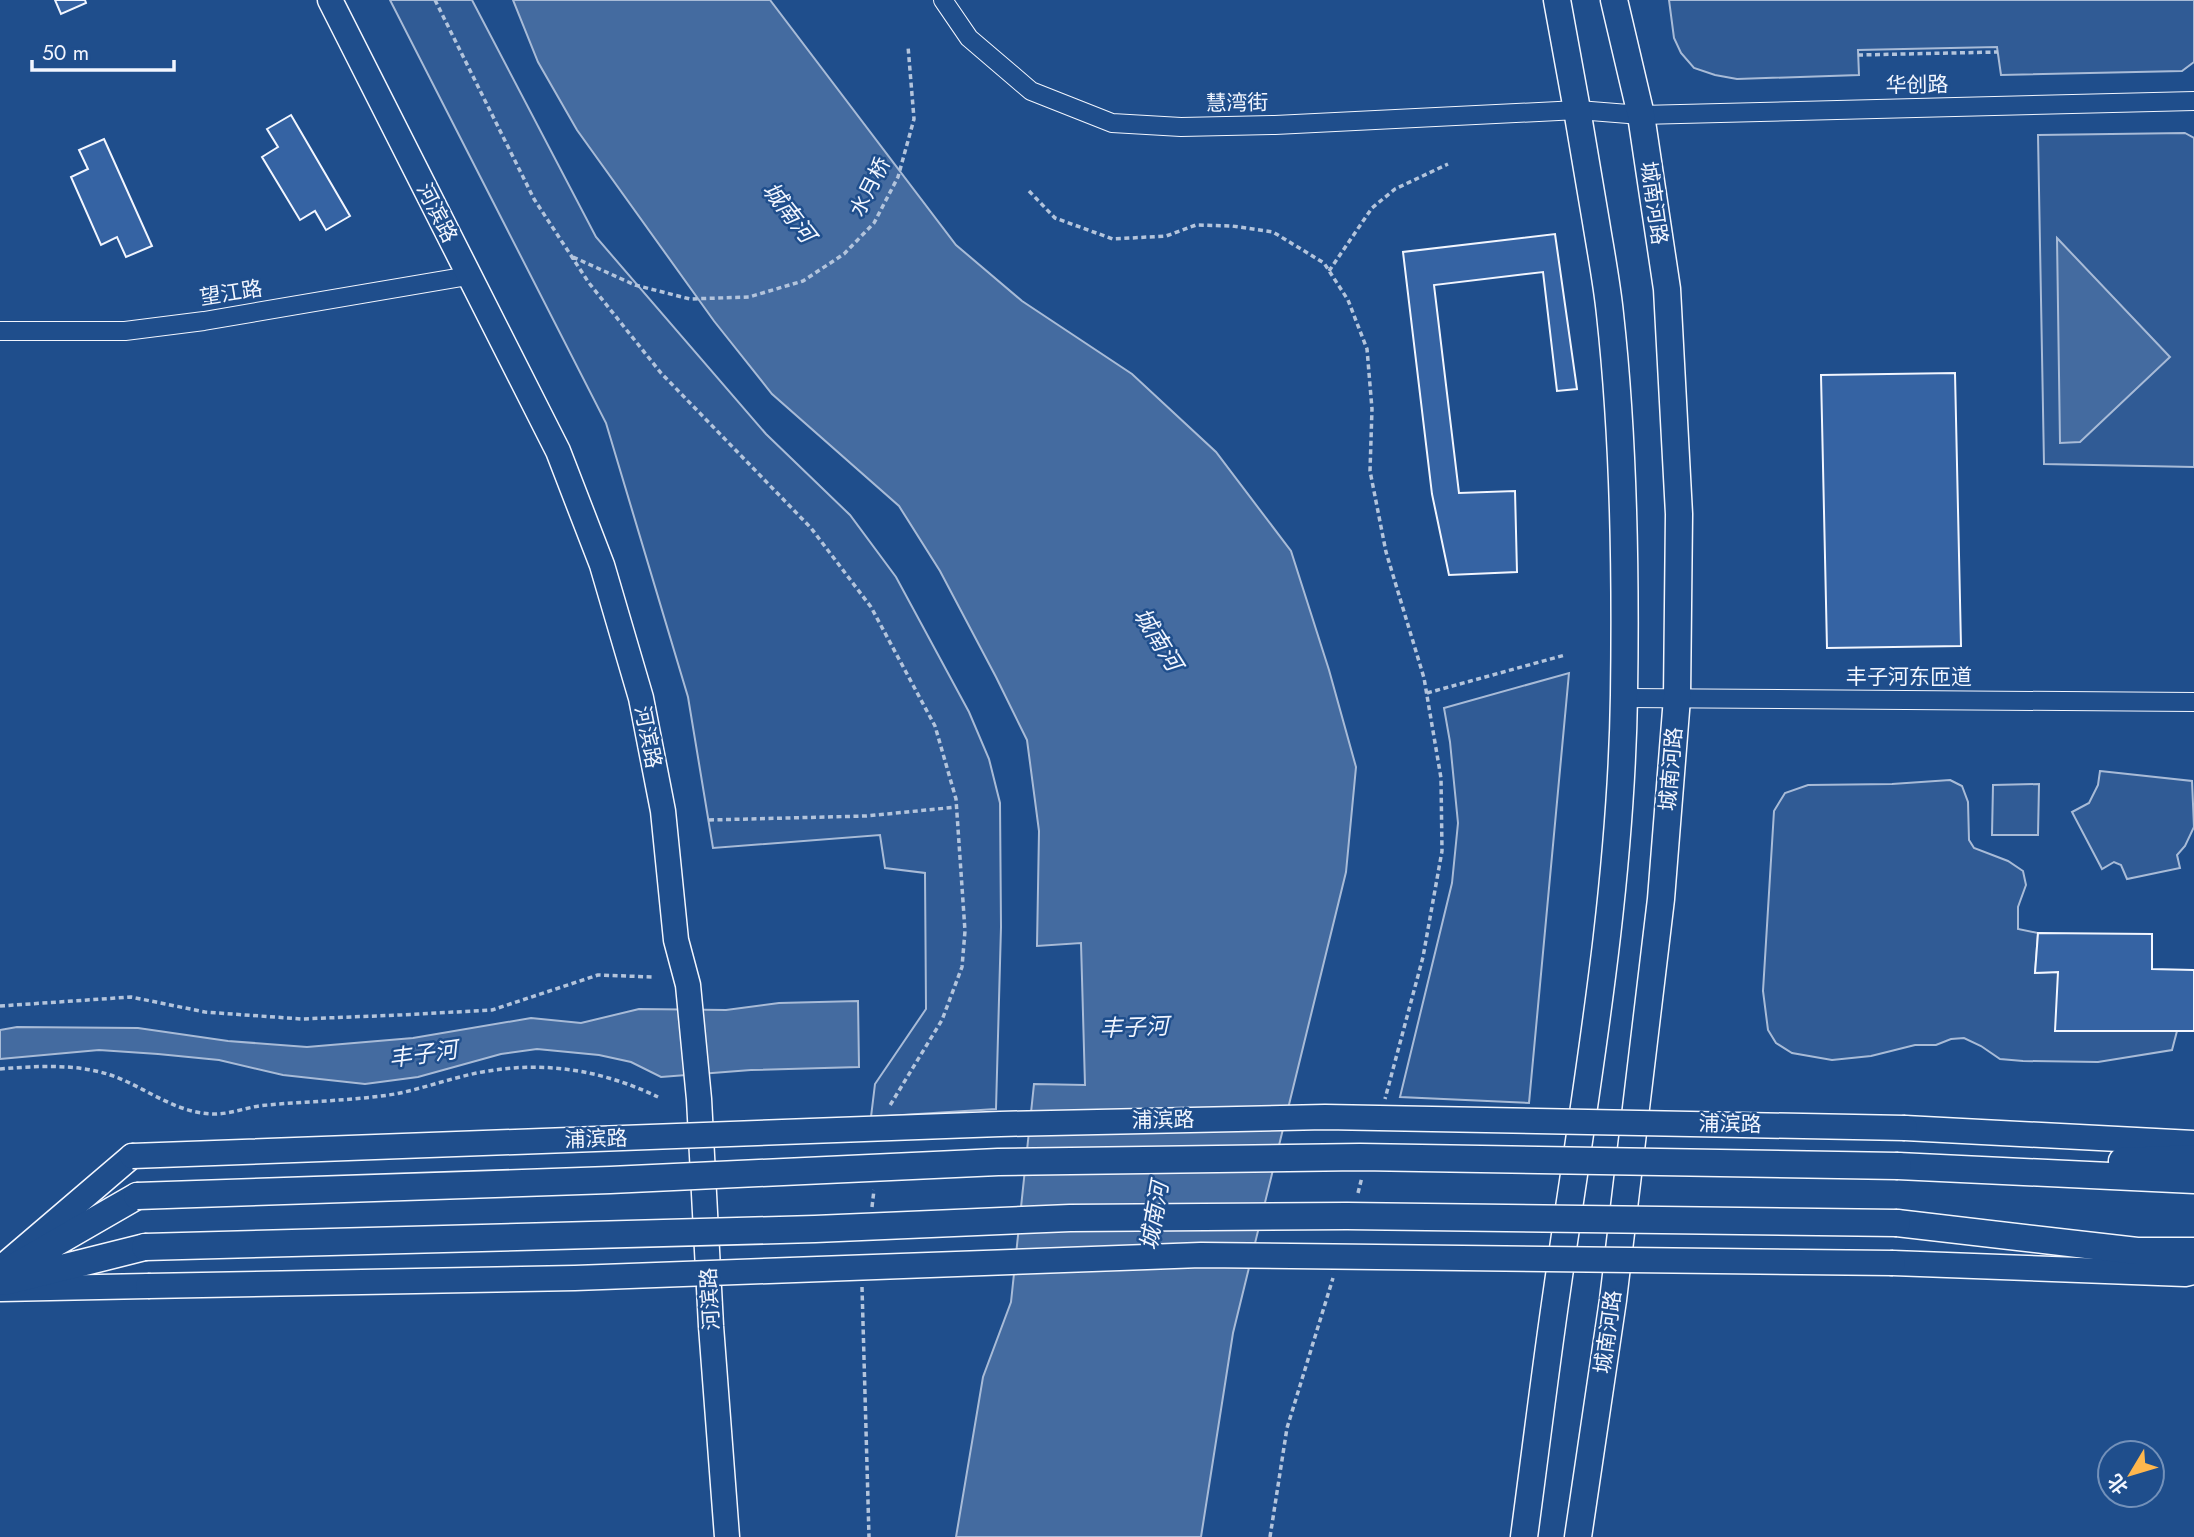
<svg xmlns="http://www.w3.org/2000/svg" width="2194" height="1537" font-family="Jost,'Noto Sans SC',sans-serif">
  <rect width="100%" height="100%" fill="#1f4e8c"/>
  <path fill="#305b95" stroke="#a8bbd7" stroke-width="2" d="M390 0H472L596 237 766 434 850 515 896 577 969 712 989 759 1000 803 1001 927 996 1109 871 1117 875 1084 926 1009 925 873 885 868 880 835 713 848 688 697 606 423Z
    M1669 0H2194V62L2182 71 2001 75 1997 47 1858 50 1859 75 1737 79 1715 75 1694 68 1681 53 1674 38Z
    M2185 133 2194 138V467L2044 464 2038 135Z
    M1569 673 1529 1103 1400 1097 1452 883 1458 823 1450 742 1444 708Z
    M2100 771 2192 781 2194 827 2185 846 2177 855 2180 868 2127 879 2121 865 2114 862 2102 869 2072 812 2089 803 2098 785Z
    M1950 780 1962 786 1968 802 1969 840 1974 848 2008 861 2023 871 2026 885 2018 907V929L2038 933 2035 973 2058 972 2177 1031 2172 1050 2098 1062 2023 1061 2000 1059 1981 1046 1964 1038 1951 1039 1936 1045H1915L1871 1056 1832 1060 1792 1053 1776 1043 1768 1030 1763 991 1774 811 1785 793 1808 785 1892 784Z
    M2039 784 2038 835H1992L1993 785Z"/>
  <path fill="#446ba0" stroke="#a8bbd7" stroke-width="2" d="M513 0H770L956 245 1022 301 1132 374 1216 452 1291 551 1329 670 1356 767 1346 872 1233 1333 1201 1537H956L983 1377 1011 1302 1034 1084 1085 1085 1081 943 1037 946 1039 831 1027 740 996 677 940 571 899 506 772 394 714 321 577 130 538 62Z
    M2057 238 2170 357 2080 442 2060 443Z
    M858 1001 859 1067 751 1070 661 1077 631 1062 599 1055 537 1049 501 1054 418 1077 365 1084 283 1075 219 1060 158 1054 99 1050 0 1059V1030L17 1027 138 1028 228 1041 307 1047 413 1038 531 1018 581 1023 639 1009 726 1010 779 1003Z"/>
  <path fill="#3563a3" stroke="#f2f6ff" stroke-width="2" d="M55 0H85L86 3 61 14Z
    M291 115 350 216 326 230 315 211 300 220 262 157 278 147 267 129Z
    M104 139 152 246 126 257 117 237 101 245 71 177 88 169 79 150Z
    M1555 234 1577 389 1557 391 1543 272 1434 285 1459 493 1515 491 1517 572 1449 575 1432 494 1403 252Z
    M1955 373 1961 646 1827 648 1821 375Z
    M2038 933 2152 934V969L2194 970V1031H2055L2058 972 2035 973Z"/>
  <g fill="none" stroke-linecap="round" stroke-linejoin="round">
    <defs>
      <path id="street" d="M943 0 969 38 1031 91 1112 123 1181 127 1275 125 1578 110 1641 115 2194 101
        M0 331H125L204 321 468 276
        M1624 698 2194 702"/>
      <path id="secondary" d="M330 0 558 451 602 565 641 698 663 811 676 940 688 985 699 1099 711 1326 727 1537
        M1905 1128 2194 1143
        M8 1262 132 1156
        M1893 1263 2185 1274 2194 1272
        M1 1289 148 1286"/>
      <path id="primary" d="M2122 1161 2194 1158
        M1898 1166 2194 1180
        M1897 1223 2137 1251H2194
        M0 1275 137 1196
        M5 1282 145 1247
        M1524 1537C1535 1455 1545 1372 1557 1290 1585 1093 1621 895 1624 695 1626 569 1624 440 1610 314 1607 284 1601 253 1596 222 1584 148 1571 74 1557 0
        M1578 1537 1613 1300 1661 899 1677 698 1679 514 1667 289 1641 115 1614 0"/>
    </defs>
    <use href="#street" stroke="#f2f6ff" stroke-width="20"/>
    <use href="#secondary" stroke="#f2f6ff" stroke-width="27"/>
    <use href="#primary" stroke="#f2f6ff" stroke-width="29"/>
    <path stroke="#b3c4dc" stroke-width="3.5" stroke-dasharray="5 3.5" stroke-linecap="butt" d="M435 0 534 199 589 283 661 373 811 528 871 607 935 726 956 799 965 931 962 967 942 1020 889 1107
      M1858 55 1998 52
      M1029 191 1055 218 1113 239 1166 236 1196 225 1232 226 1273 232 1324 263 1348 300 1367 349 1372 409 1370 471 1386 552 1424 678 1441 778 1442 851 1423 957 1385 1099
      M573 257 635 285 690 299 749 297 803 281 844 254 874 223 898 177 914 119 908 46
      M1329 271 1372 208 1395 189 1448 164
      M1427 693 1565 655
      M709 820 866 816 957 807
      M0 1006 131 997 205 1012 301 1019 400 1015 492 1010 598 975 652 977
      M0 1069C37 1066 80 1063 116 1077 149 1090 178 1114 215 1114 232 1114 250 1106 267 1105 310 1101 352 1101 395 1094 426 1088 456 1076 488 1071 548 1061 604 1071 658 1097
      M1358 1193 1362 1177
      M872 1207 874 1190
      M862 1287 869 1537
      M1270 1537 1287 1428 1333 1278"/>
    <use href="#street" stroke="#1f4e8c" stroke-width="18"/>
    <use href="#secondary" stroke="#1f4e8c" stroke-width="24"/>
    <use href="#primary" stroke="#1f4e8c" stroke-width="26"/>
    <defs>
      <path id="secondary-bridge" d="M132 1156 1000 1124 1325 1117 1905 1128
        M148 1286 575 1278 1201 1255 1893 1263"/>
      <path id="primary-bridge" d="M137 1196 610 1180 998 1162 1360 1157 1898 1166
        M145 1247 815 1229 1070 1218 1347 1216 1897 1223"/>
    </defs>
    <use href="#secondary-bridge" stroke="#f2f6ff" stroke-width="27" stroke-linecap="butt"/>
    <use href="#primary-bridge" stroke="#f2f6ff" stroke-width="29" stroke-linecap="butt"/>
    <use href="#secondary-bridge" stroke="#1f4e8c" stroke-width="24"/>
    <use href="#primary-bridge" stroke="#1f4e8c" stroke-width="26"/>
  </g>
  <g text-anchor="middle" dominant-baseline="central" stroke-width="5" stroke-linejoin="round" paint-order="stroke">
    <g font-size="21" fill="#f2f6ff" stroke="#1f4e8c">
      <text transform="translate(1917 85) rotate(-1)">华创路</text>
      <text transform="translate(1237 103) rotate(-1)">慧湾街</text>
      <text transform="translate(870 187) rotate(-63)">水月桥</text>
      <text transform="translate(1654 203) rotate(82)">城南河路</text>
      <text transform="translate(437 213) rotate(63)">河滨路</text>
      <text transform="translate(231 293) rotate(-9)">望江路</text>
      <text x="1909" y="677">丰子河东匝道</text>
      <text transform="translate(648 737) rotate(79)">河滨路</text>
      <text transform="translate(1671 769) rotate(-85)">城南河路</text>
      <text transform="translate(1163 1120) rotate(-1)">浦滨路</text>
      <text transform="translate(1730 1124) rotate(1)">浦滨路</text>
      <text transform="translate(596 1139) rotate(-2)">浦滨路</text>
      <text transform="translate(710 1299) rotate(-93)">河滨路</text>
      <text transform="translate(1608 1332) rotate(-82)">城南河路</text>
    </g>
    <g font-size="23" font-style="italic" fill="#f2f6ff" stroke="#1f4e8c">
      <text transform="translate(789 212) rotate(52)">城南河</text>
      <text transform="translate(1158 639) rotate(58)">城南河</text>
      <text transform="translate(1134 1027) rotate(-2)">丰子河</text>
      <text transform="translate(423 1054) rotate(-8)">丰子河</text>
      <text transform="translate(1154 1216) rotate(-80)">城南河</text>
    </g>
  </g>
  <g transform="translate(2131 1474) rotate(232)"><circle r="33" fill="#1f4e8c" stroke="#7391ba" stroke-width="2"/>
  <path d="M0-5L12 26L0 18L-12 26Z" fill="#ffb74d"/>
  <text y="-10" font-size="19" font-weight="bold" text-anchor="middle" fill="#f2f6ff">北</text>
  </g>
  <path d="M32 60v10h142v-10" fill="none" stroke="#f2f6ff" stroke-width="3.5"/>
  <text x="42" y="60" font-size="21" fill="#f2f6ff" stroke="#1f4e8c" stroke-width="5" paint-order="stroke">50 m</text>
</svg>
